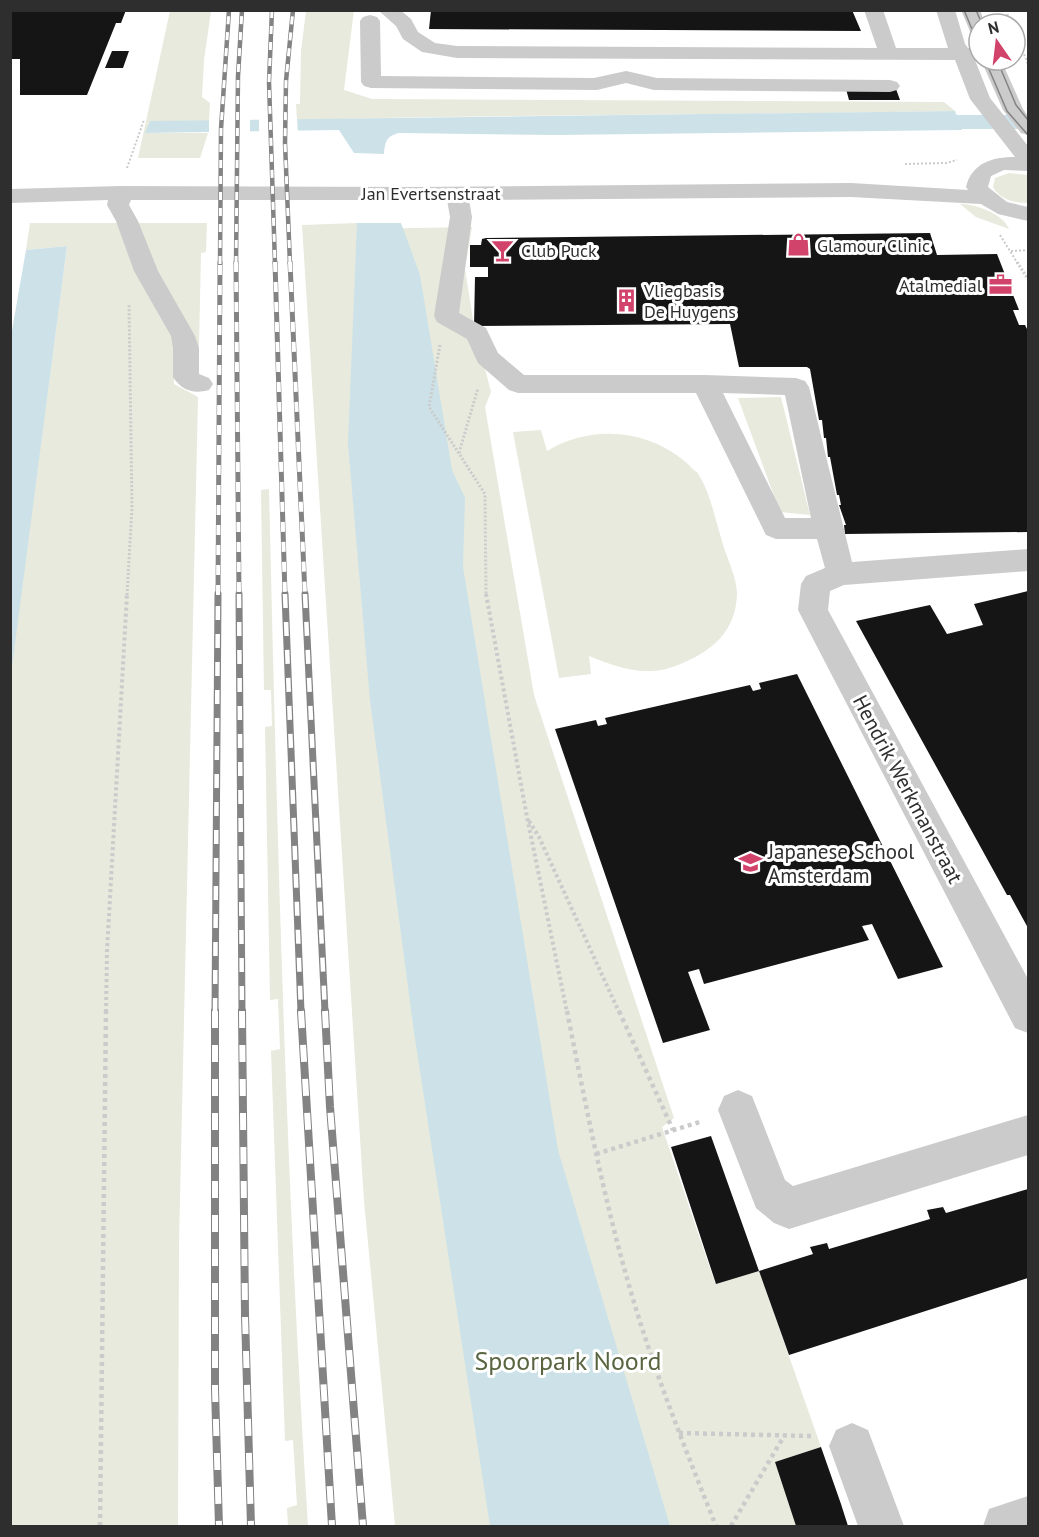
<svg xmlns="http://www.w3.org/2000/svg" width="1039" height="1537" font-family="'PT Sans',sans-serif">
  <rect width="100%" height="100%" fill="#fff"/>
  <path fill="#e7eadd" d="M354 10 344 90 372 99 944 102 955 111C735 115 516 114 297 120L296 104H300L301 51 306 11Z
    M170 11H211L204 60 202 97 210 103 209 122 150 121 146 133H208L200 158H138Z
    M1009 173 1028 175V203C1015 203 1000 200 993 187L995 178Z
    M960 204C976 204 1003 214 1009 229L976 217Z
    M30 223H207L206 252 201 253 199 346 175 349 174 384 198 397 179 1243 178 1526H11L10 674 67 246 26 250Z
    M357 223V229L472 227 465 269 474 326 491 392 485 407 534 695 674 1118 662 1127 715 1283 759 1271 821 1447 775 1462 796 1526H395L364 1201 302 225Z
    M781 397 810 515 780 512 738 398Z
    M541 430 547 451C593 423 652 430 690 466 690 467 696 472 697 472 710 491 715 519 722 541 726 557 737 577 737 594 736 632 711 652 678 665 670 668 660 671 651 671 630 672 608 664 589 656L591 674 559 678 513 432Z
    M269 489C277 835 286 1181 308 1526H288L287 1508 297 1505 293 1440 285 1441 271 1051 280 1049 278 999 270 1000 265 727 272 726 271 690H264L261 490Z"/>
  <path fill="#cce2e8" d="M955 111 962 130 556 135 399 133C387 136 385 141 384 154L354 153 339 130 145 133 150 121Z
    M357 223H401L420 275 452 470 465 498 463 567 558 1150 670 1526H490L414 1032 370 700 348 444Z
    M67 246 11 674 10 342 26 250Z"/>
  <path fill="#fff" d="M297 117 298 135H259V118Z
    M250 118V135L209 136V119Z"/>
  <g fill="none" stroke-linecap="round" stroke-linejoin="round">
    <path fill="#cce2e8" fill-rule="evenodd" d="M905 115H1028V129H905L896 127 893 122 896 117Z"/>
  </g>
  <path fill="#151515" d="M10 10H126L121 23H116L87 95H20V59H10Z
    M431 10H852L861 31 429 29Z
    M112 51H129L123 68H105Z
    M846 89H896L900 100H849Z
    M930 233 937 255 997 254 1019 310H1013L1019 325H1025L1028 331V532L845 534 844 525H846L839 505H841L839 495H837L830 457H828L826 438H824L822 420H819L810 369 807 367H739L730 324 474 326 475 277H488V267H470V245H481L482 239 486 238Z
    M1028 591V928L1010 895H1007L856 621 930 605 947 634 983 625 974 604Z
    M797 674 943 967 898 979 872 924 862 926 869 940 704 984 699 969 688 972 710 1030 663 1043 555 729 596 720 598 726 607 724 605 718 750 685 753 691 761 689 759 683Z
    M711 1136 759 1271 716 1284 671 1147Z
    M1028 1189V1278L789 1355 759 1271 813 1254 810 1247 827 1243 829 1249 930 1219 927 1210 943 1207 946 1213Z
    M821 1447 841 1504 848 1526H796L775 1462Z"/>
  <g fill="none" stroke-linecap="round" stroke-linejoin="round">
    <path stroke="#cbcbcb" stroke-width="2" stroke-dasharray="2 2" stroke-linecap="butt" d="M1006 10 1011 24
      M1015 32 1028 64
      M905 164 946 163 957 160
      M127 168 144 120
      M1000 235 1018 264
      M1011 251 1028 250"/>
    <path stroke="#cbcbcb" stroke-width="3" stroke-dasharray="2 2" stroke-linecap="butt" d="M1017 262 1028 279
      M440 345 429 407 485 494 486 595
      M459 453 478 388
      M127 595 132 508 129 304"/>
    <path stroke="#cbcbcb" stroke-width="4" stroke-dasharray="3 3" stroke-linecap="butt" d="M486 594 527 817 567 1012
      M529 821 539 837 619 1012
      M106 1012 107 951 127 594"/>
    <path stroke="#cbcbcb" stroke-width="4.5" stroke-dasharray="4 4" stroke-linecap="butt" d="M567 1011C586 1107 605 1205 633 1299 656 1376 686 1451 716 1526
      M619 1011 673 1130
      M596 1154 703 1121
      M679 1433 811 1436
      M100 1526 106 1011
      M731 1526 784 1436"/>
    <path fill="#cbcbcb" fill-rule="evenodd" d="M378 10H400L411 19 418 32 435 43 457 46 877 48 864 10H883L896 48H948L936 10H955L965 44 968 48H979V60H975L990 98 1028 146V171L1004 170 991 176 988 187 1007 202 1028 207V221L998 214 981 204 851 197 469 200 472 217 459 313 486 328 498 353 524 375H705L796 378 805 381 809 387 852 562 1028 549V571L844 585 830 591 828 610 1028 979V1033L1015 1028 798 610 801 584 806 576 825 568 817 539H776L766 535 696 393H518L509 390 478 363 467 339 437 322 434 316 450 217 447 200H131L129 205 138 221 158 271 195 336 199 348V374L209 378 213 384 209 390C194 394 182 391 173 377V348L171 336 134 271 116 221 107 205 108 200 10 203V189L121 186 415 187 851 183 968 190 966 187C972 163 992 157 1015 157L970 99 955 60 457 58 422 52 403 39 396 26ZM723 393 785 395 811 518H785Z
      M961 10H980L985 24H979V38L972 36Z
      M370 15 377 17 380 21 381 76 594 78 626 71 657 78 890 80 897 82 900 86 897 90 890 92 654 90 626 83 597 90 371 88 364 86 361 82 360 21 363 17Z
      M981 60H1001L1023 109 1028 116V135L1021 133 1003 110Z
      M738 1090 752 1096 785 1180 793 1186 1028 1115V1155L789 1229 774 1223 756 1208 718 1110 724 1096Z
      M852 1423 868 1430 904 1526H858L829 1446 836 1430Z
      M1028 1496V1526H983L989 1509Z"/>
    <path stroke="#838383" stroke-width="1.5" d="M964 10 979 46
      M976 10 982 24
      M985 60 1007 111 1028 135
      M997 60 1016 105 1028 120"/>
    <defs>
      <path id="rail-far3" d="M272 10 269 82 275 264
        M220 264 221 129 229 10
        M236 264 238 76 242 10
        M290 264 285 143 286 81 293 10"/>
      <path id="rail-far2" d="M236 262 239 595
        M275 262 285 595
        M290 262 305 595
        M218 595 220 262"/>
      <path id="rail-far1" d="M239 594 242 1012
        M285 594 301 1012
        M305 594 325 1012
        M215 1012 218 594"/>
      <path id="rail" d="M215 1011V1389L219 1526
        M242 1011 245 1315 251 1526
        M301 1011 332 1526
        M325 1011 330 1107 363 1526"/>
    </defs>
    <use href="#rail-far3" stroke="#838383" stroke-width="4.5"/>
    <use href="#rail-far2" stroke="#838383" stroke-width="5"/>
    <use href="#rail-far1" stroke="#838383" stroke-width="7"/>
    <use href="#rail" stroke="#838383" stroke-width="8"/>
    <use href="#rail-far3" stroke="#fff" stroke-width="3" stroke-dasharray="8" stroke-linecap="butt"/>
    <use href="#rail-far2" stroke="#fff" stroke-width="4" stroke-dasharray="10" stroke-linecap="butt"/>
    <use href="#rail-far1" stroke="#fff" stroke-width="4.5" stroke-dasharray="14" stroke-linecap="butt"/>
    <use href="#rail" stroke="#fff" stroke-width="6" stroke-dasharray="17" stroke-linecap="butt"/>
  </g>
  <defs>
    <symbol id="shop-bare" viewBox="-9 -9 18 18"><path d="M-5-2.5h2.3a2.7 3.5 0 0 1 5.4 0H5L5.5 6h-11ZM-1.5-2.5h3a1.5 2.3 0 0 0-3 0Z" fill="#d2436b" stroke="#fff" stroke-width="2.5" paint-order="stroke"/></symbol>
    <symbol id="bar-bare" viewBox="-9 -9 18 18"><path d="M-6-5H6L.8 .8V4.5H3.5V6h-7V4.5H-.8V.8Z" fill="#d2436b" stroke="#fff" stroke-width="2.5" paint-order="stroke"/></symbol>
    <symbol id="office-bare" viewBox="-9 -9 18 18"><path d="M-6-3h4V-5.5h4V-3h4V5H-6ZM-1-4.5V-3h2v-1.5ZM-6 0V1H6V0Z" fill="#d2436b" stroke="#fff" stroke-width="2.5" paint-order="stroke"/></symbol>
    <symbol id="building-bare" viewBox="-9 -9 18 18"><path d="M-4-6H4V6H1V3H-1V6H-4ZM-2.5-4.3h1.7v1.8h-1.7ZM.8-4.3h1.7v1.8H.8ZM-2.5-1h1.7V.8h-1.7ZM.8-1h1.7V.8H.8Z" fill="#d2436b" stroke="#fff" stroke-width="2.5" paint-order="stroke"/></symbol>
    <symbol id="school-bare" viewBox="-9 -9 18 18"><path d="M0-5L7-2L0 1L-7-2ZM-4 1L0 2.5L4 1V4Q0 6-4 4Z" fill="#d2436b" stroke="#fff" stroke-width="2.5" paint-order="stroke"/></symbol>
  </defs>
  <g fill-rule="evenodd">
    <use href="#shop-bare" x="782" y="228" width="33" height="33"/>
    <use href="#bar-bare" x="486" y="234" width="33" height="33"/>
    <use href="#office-bare" x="984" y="268" width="33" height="33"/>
    <use href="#building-bare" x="610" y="284" width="33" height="33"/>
    <use href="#school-bare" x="734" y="846" width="33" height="33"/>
  </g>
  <g text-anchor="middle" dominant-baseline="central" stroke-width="6" stroke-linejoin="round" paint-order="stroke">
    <g font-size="18" fill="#2e2e2e" stroke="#fff">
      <text x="431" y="193">Jan Evertsenstraat</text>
    </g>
    <g font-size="18" fill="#2e2e2e" stroke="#fff" text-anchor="start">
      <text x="817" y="245">Glamour Clinic</text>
      <text x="521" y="250">Club Puck</text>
      <text x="982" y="285" text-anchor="end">Atalmedial</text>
      <text x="644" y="290">Vliegbasis<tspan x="644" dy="21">De Huygens</tspan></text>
    </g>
    <g font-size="21" fill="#2e2e2e" stroke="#fff">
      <text transform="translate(908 789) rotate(62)">Hendrik Werkmanstraat</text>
    </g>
    <g font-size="21" fill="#2e2e2e" stroke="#fff" text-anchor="start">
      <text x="768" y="851">Japanese School<tspan x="768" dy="24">Amsterdam</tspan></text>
    </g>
    <g font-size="26" fill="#596540" stroke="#fff">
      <text x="568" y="1360">Spoorpark Noord</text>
    </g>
  </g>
  <rect width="1039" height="1537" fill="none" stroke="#2e2e2e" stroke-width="24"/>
  <g transform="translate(997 42) rotate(346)"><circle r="28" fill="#ffffff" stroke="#ababab" stroke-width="1.5"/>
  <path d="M0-4.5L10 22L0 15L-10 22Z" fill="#d2436b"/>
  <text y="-9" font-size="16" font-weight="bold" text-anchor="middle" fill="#2e2e2e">N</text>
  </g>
</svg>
